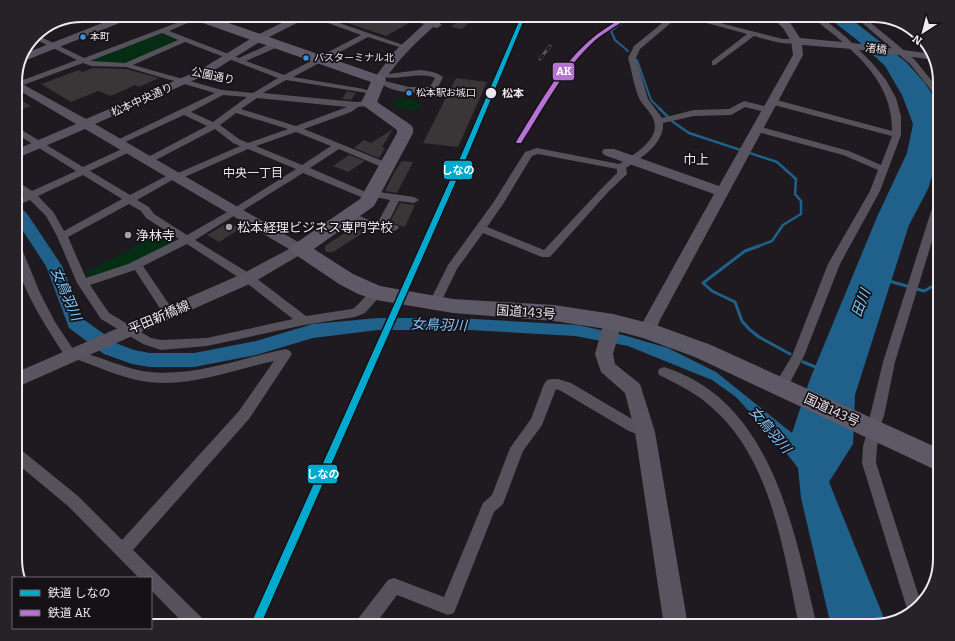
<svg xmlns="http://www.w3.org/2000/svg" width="955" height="641" font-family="Bitter,'Noto Sans JP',serif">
  <rect width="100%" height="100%" fill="#1f1a1f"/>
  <path fill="#042d13" d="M158 34H162L178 41 125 63 95 62 92 60Z
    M399 98C406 97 417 99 421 106 414 113 401 109 394 104L393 101Z
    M166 230 179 238V241L136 263 89 279 85 273Z"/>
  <path fill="#1f618a" d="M825 15H846L906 62 925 83 937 102 940 117V150L928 189 909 225 855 395 853 444 829 482 886 623 874 626H831L801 498 798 468 784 450 736 397 712 380 628 346 575 336 378 325 457 318 578 325 623 335 668 348 716 372 792 433 810 379 877 217 907 153 913 124 902 95 885 66 857 40Z"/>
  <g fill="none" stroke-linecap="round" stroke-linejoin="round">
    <path stroke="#1f618a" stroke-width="2" d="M628 51 615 40 611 31 631 16
      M637 60 651 100 660 109"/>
    <path stroke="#1f618a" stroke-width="2.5" d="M659 108 673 122 689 133 777 162 796 179 795 194 801 201V214L783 225 772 241 756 247"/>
    <path stroke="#1f618a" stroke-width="3" d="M759 246 745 251 703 283 712 291 735 302 742 321 749 329 759 337 790 354
      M889 281 924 291 935 285 940 275
      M803 362 818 368"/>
    <path fill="#1f618a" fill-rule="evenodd" d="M15 204 20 206 28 215 62 266 83 319 118 344 134 350 150 353H194L256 341 313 324 378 318H416L422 319 425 324 422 329 416 330H378L313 338 256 355 194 367H150L132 364 104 354 69 328 46 266 15 219Z"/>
  </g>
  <path fill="#3a3537" d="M475 17 462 29 451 27 462 18Z
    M338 18H397L411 22 386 36 338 20Z
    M93 68 126 69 159 78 139 87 135 85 111 96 98 91 71 102 41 84 79 70 82 72Z
    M456 78 487 82 458 147 423 143Z
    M347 91 356 93 351 100 342 99Z
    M15 97 31 106 15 112Z
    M393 129 382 147 385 148 379 158 354 148 364 140 371 143Z
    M349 155 365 161 348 172 333 166Z
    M402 161 413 162 397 193 385 191 395 171Z
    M400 203 415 205 405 227 390 222Z
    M229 222 240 229 219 242 207 235Z
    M369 229 333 252H327L325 250V246L346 232Z"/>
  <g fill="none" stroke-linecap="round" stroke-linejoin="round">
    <path fill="#55525b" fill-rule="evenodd" d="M811 15H819L846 37 874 65 886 80 896 98 901 116V135L880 191 840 264 804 356 786 390 781 391 776 390 774 386 792 356 828 264 870 191 878 170 843 155 754 131 753 129 757 126 849 151 881 165 892 136 770 104 769 102 773 99 892 131C892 90 869 65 839 39 830 31 819 24 811 15Z
      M853 15H861L893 41 915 60 940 91V99H937L928 86 910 64Z
      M671 16H679L640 49 636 58 648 99 662 118 694 110 729 109 744 101 772 108 773 110 772 112 769 113 745 107 731 115 694 116 663 123C664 144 642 157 626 168L627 174 625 176 609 191 550 257H542L483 233 457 269 439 306H431L429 303 448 265 493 203 525 152 537 148 619 164C633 155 660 140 654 121 652 113 644 107 640 100 634 88 632 71 628 58L634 46ZM538 154 617 169V173L603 187 544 250 487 227 503 204 532 156Z
      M681 16H693L783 39H796L800 41C790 48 765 39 754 36L715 65H712V61L747 34Z
      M314 18H325L409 47 405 49 368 37 293 77 364 89 368 91 367 93 286 80 263 93 356 102 377 101 378 103 377 105 358 107 351 112 304 129 390 164 392 166 390 168H384L339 149 310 168 368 193 372 191 414 197 419 200 414 203 399 201 388 223 398 226 399 228 394 231C379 228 355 228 345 215L350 212 367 219 378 222 390 200 375 197 370 200 366 199 303 173 195 240 252 275 306 316 352 309C362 304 368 287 380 290L382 293 380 296 365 313 355 317 304 325 207 346 161 350 143 344 101 319 77 283 57 236 46 216 30 200 15 206V199L24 195 15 188V180L32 191 76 171 15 133V126L83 167 126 147H132L134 149 132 151 90 171 130 195 172 173H178L240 146 233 143 215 129 152 162H146L144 160 146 158 207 126 184 115 121 144 118 145 113 142 215 93 126 67 91 66 83 63 15 88V83L77 60 33 38 35 34 84 58 187 19H197L169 31 239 58 274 42H280V46L246 61 284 75 361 35ZM162 33 178 40 125 63 90 61ZM185 42 278 78 253 93 222 90 133 65ZM223 95 247 97 213 122 191 112ZM257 98 347 107 296 126 241 109ZM236 113 288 129 248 143 239 139 220 125ZM296 132 331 146 302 165 256 146ZM248 149 296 169 236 207 187 235 154 214 149 207 137 200 174 179H180ZM83 175 122 199 64 231 54 213 38 196ZM129 204 141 211 146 218 179 239 128 264 86 278 68 237ZM187 244 244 281 293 319 207 338 161 340 151 338 109 313 90 285 135 270 165 316 169 317 173 316 175 313 173 310 143 266Z
      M420 70C428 71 437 72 443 77L436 91C422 94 392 94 381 83L385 81 409 87H430L435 78C420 71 391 82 384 76L388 74Z
      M940 196V215L895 362 884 416 880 426 882 430 877 446 876 463 921 603 909 615 862 463 863 446 867 433 865 429 870 416 883 362 935 199Z
      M15 241 20 244 40 293 55 322 73 349C78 348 81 349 83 353 103 358 122 367 142 371 190 379 240 358 286 349L290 351 292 354 249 419 133 550 204 620 207 626H186L151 590V578H139L68 506 15 462V447L20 449 78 496 122 540 239 411 274 361C231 370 187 389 142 381 119 377 97 366 75 359L71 361 67 359C48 330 24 294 15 259 14 254 15 247 15 241Z
      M664 367C773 401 794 531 817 626H799C783 550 772 458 709 405 694 392 677 384 659 375L658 372 659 369Z
      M552 379H558L571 383 637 422 650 428 652 432 650 436 645 438 627 430 561 391 556 389 542 425 523 451 503 504 494 512 454 613 448 615 397 595 374 626H354L357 620 388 580 394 578 444 597 483 503 492 495 510 448 531 419 544 384 547 380Z"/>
    <path fill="#585560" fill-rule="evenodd" d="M770 16H781L791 24 800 38 853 43 933 54 935 60 853 49 802 45 803 55 660 320 654 335 648 337 642 335 639 331 644 320 714 194 604 155 602 152 604 149H614L719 186 793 55 791 41 783 28Z
      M302 18 301 21 263 40 208 74 95 124 305 246 308 249 305 252 254 282 15 388V373L242 274 289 249 85 129 15 159V150L76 124 15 88V80L86 119 200 70 255 36 290 19Z
      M409 18H424L429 19 431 18H442L438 22 442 25 437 28 433 27C412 46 399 59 383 82H375L373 80 394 52 424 24 410 20Z
      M110 20H123L122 22 29 59 23 60 26 53Z
      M613 316 619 318 622 322 613 354 615 364 640 384 655 432 688 626H664L635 432 625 393 601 372 595 354 604 322 607 318Z"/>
    <path fill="#5d5966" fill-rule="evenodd" d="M199 19H217L384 77 386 80 377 102 411 125 413 128V133L374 206 314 249 353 274 380 286 453 299 554 305 613 314 656 325 711 345 940 449V472L695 357 643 338 613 330 554 321 453 313 376 300 358 294 339 284 293 253 290 249 293 245 360 199 397 133V130L364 106 361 103 371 82 200 22Z"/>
    <defs>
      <path id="rail" d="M540 59 550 46"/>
    </defs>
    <use href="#rail" stroke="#565259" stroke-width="3"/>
    <use href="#rail" stroke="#161017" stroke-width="2" stroke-dasharray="5.5" stroke-linecap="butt"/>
    <defs>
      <path id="rail-1" d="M521 17H525L467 156 260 626H250L461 156Z"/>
      <path id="rail-2" d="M624 17H628C616 27 602 33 591 44 561 73 543 109 521 143H517L516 142C538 107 558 69 588 42 599 32 612 24 624 17Z"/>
    </defs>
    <use href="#rail-1" stroke="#161017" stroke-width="3"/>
    <use href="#rail-2" stroke="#161017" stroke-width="3"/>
    <use href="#rail-1" fill="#00a9ce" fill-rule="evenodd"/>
    <use href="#rail-2" fill="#b673d3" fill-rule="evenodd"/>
  </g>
  <g fill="#3a90db" stroke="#161017" stroke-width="1.5">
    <circle cx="83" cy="37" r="3.5"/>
    <circle cx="306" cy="58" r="3.5"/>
    <circle cx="409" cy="93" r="3.5"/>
  </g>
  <circle fill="#eee9ee" stroke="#161017" stroke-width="1.5" cx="491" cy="93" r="6"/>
  <g fill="#a6a1a6" stroke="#161017" stroke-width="1.5">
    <circle cx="229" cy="227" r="4"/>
    <circle cx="128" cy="235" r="4"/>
  </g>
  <g text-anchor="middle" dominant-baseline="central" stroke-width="3.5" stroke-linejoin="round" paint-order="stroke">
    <g font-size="10" fill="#eee9ee" stroke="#161017" text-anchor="start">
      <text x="90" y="37">本町</text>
      <text x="314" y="58">バスターミナル北</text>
      <text x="416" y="93">松本駅お城口</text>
    </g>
    <g font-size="11" fill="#eee9ee" stroke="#161017">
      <text transform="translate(876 49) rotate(7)">渚橋</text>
      <text transform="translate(213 76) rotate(12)">公園通り</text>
      <text transform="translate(142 100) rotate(-24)">松本中央通り</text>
    </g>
    <g font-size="11" font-weight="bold" fill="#eee9ee" stroke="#161017" text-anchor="start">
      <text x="502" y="93">松本</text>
    </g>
    <g font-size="12" fill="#eee9ee" stroke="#161017">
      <text x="253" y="173">中央一丁目</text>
    </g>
    <g font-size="13" fill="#eee9ee" stroke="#161017">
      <text x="696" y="159">巾上</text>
    </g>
    <g font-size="13" fill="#eee9ee" stroke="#161017" text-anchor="start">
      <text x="237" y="227">松本経理ビジネス専門学校</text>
      <text x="136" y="235">浄林寺</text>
    </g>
    <g font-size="13" fill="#eee9ee" stroke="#161017">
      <text transform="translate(526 312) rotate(4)">国道143号</text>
      <text transform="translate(159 317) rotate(-23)">平田新橋線</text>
      <text transform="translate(832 410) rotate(25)">国道143号</text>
    </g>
    <g font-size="14" font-style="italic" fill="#82cbff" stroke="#161017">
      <text transform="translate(66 294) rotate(67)">女鳥羽川</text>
      <text transform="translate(861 303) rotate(-69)">田川</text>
      <text transform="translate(439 325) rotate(2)">女鳥羽川</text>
      <text transform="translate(770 430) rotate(50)">女鳥羽川</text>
    </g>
  </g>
  <path d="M0 0H955V641H0ZM82 22H873A60 60 0 0 1 933 82V559A60 60 0 0 1 873 619H82A60 60 0 0 1 22 559V82A60 60 0 0 1 82 22Z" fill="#272128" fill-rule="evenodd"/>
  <path fill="none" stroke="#eee9ee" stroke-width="2" d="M82 22H873A60 60 0 0 1 933 82V559A60 60 0 0 1 873 619H82A60 60 0 0 1 22 559V82A60 60 0 0 1 82 22Z"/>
  <g stroke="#161017" stroke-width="1.5">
    <rect x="552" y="62" width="23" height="19" rx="4" fill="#b673d3"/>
    <rect x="443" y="160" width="30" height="20" rx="4" fill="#00a9ce"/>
    <rect x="307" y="464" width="31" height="20" rx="4" fill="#00a9ce"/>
  </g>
  <g font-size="11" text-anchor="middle" font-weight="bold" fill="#fff">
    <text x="564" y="75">AK</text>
    <text x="458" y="174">しなの</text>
    <text x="323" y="478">しなの</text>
  </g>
  <rect x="12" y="577" width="140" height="52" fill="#161017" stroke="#6c676d"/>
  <rect x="20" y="590" width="20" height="6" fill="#00a9ce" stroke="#6c676d"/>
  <text x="48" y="597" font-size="12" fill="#eee9ee">鉄道 しなの</text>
  <rect x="20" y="610" width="20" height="6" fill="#b673d3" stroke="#6c676d"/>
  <text x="48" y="617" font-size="12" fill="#eee9ee">鉄道 AK</text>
  <g transform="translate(923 32) rotate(216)" stroke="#161017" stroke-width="3" paint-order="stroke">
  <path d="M0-3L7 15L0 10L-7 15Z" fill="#eee9ee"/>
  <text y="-6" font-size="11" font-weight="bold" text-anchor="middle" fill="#eee9ee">N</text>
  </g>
</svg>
